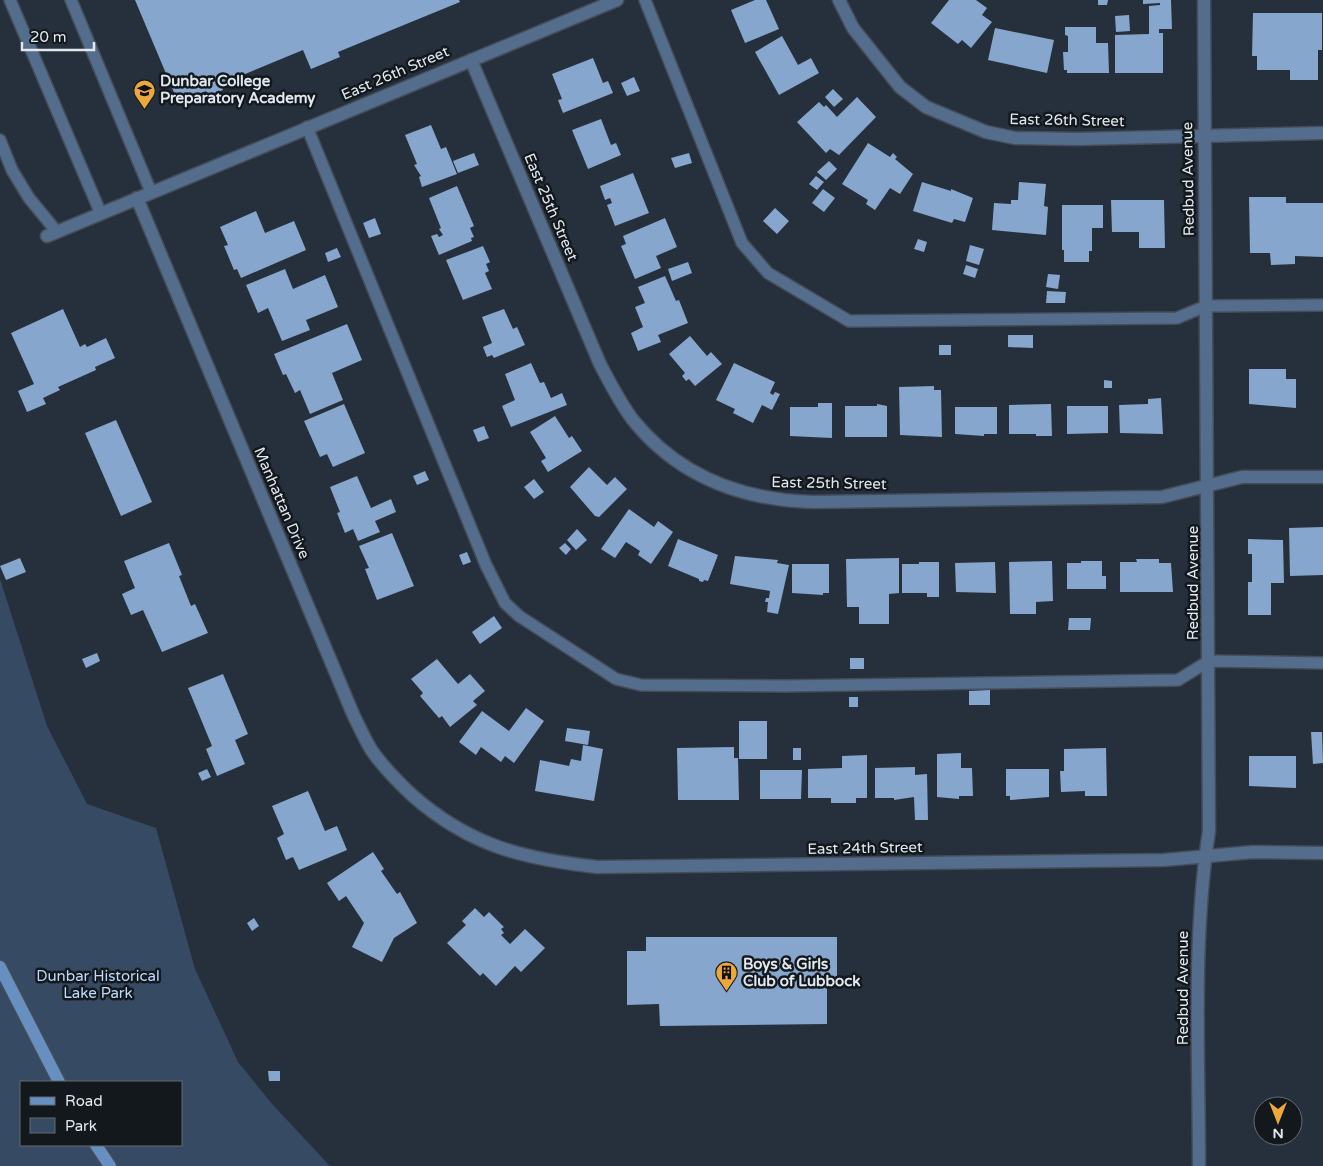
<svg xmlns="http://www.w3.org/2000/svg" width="1323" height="1166" font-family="'Varela Round',sans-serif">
  <rect width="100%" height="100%" fill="#26303c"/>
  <path fill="#364a63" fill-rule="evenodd" d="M0 579 47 726 87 804 156 828 195 969 238 1062 273 1105 330 1166H0ZM21 1082H181V1145H21Z"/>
  <path fill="#87a6cd" d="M135 0H459L460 2 338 52 340 57 311 69 303 50 221 84 223 90 208 96 206 91 178 102Z
    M755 0H766L779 29 745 43 731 10Z
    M949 0H976L987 8 982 15 992 22 971 48 962 40 958 44 931 23Z
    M1098 0H1108L1107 5H1098Z
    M1143 0H1171L1172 29H1159V33H1163V73H1115V35L1149 34V6L1160 5V3L1143 4Z
    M1253 13H1322V50H1318V80H1290V70H1257V56H1252Z
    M1129 15 1130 31 1116 32 1115 16Z
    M1065 27H1096V43H1108L1109 73H1067V70H1064L1063 52H1068V36L1065 35Z
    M995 28 1054 40 1047 73 988 60Z
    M782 36 798 65 811 58 819 73 779 95 755 52Z
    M593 58 603 83 608 81 613 93 563 113 558 100 562 99 552 74Z
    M634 77 640 91 627 96 621 83Z
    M833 89 843 99 834 107 825 97Z
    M857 97 876 117 839 155 830 149 826 153 797 122 819 102 824 107 826 105 837 117Z
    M601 119 611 145 616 143 621 155 588 169 572 130Z
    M431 125 441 149 446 147 457 174 422 187 419 177 421 176 414 165 417 164 405 135Z
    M868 143 890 157 893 153 897 157 895 159 913 174 900 194 890 188 875 210 866 204 868 200 842 184Z
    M474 153 479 165 458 173 453 161Z
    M689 153 692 163 675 168 671 158Z
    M829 161 837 169 826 180 817 172Z
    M633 173 649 213 615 226 607 205 612 203 610 198 605 200 600 186Z
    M816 176 824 182 817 190 809 184Z
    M922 182 951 191V189L973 198 965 222 954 219 952 223 913 211Z
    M1019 182 1046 184 1044 206 1048 207 1046 235 992 230 994 203 1011 204V200H1018Z
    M457 186 474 226 470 228 474 237 471 238 472 241 439 255 431 236 437 234 439 237 443 235 439 229 441 228 429 198Z
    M823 189 835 198 824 212 812 203Z
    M1249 197H1286V203H1323V257L1295 256V264L1271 265 1270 253H1250Z
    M1111 200H1164L1165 248H1139V232H1112Z
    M1062 205H1103V228H1092V251H1089V262H1064V250H1062Z
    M775 208 789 221 777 234 763 221Z
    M256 211 265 233 294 221 306 250 241 278 237 269 234 270 224 246 228 245 220 227Z
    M375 218 381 234 369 238 363 223Z
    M665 218 677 247 656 256 661 268 635 279 621 246 626 244 623 236Z
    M918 239 927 242 924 252 914 249Z
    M970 245 984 249 979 265 966 261Z
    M483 246 490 262 486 264 489 271 485 273 492 289 463 300 446 260Z
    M337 248 341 257 328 262 325 253Z
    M688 262 692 273 672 281 668 269Z
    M966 265 978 269 975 278 963 274Z
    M285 269 293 289 325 275 338 307 306 320 310 330 282 341 268 308 258 313 246 285Z
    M1048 274 1060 275 1058 289 1046 287Z
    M665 276 676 301 679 300 688 323 658 335 661 342 638 351 631 333 643 327 635 307 645 303 638 287Z
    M1047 291 1066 292 1065 303H1046Z
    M63 309 80 347 85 344 87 347 106 338 115 358 95 367 96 370 58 387 60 390 43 398 46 404 27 412 18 391 34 384 11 333Z
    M504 309 513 329 517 327 525 345 494 358 492 355 487 357 483 347 492 343 482 317Z
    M347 324 362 360 332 373 343 400 310 414 300 390 295 393 286 374 283 375 274 354Z
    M1008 335H1033V348L1008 347Z
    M690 336 707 356 711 352 722 364 695 386 689 379 686 381 682 376 685 373 669 354Z
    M939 345H951V355H939Z
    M531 363 540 383 544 382 551 398 562 393 567 405 511 427 502 406 515 400 505 374Z
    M734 363 775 382 770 393 773 395 775 392 780 394 772 410 762 405 753 423 733 413 735 409 716 400Z
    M1249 369H1286V379H1296V408L1249 404Z
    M1104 380 1112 381V388H1104Z
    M934 386V390H941L942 437 900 435 899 387Z
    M1161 398 1163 434 1120 433 1119 405 1148 404V399Z
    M818 403H832V438L790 436V407H818Z
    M344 404 365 453 333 467 327 454 320 457 304 421Z
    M877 404 887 406V437H845V406H877Z
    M1051 404 1052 436H1036V434H1009V405Z
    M1067 406H1108V433L1067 434Z
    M955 407H997V434H984V436L955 434Z
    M555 416 569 438 572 436 582 451 548 472 541 461 546 458 530 432Z
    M116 420 152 502 121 516 85 433Z
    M484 426 489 438 478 442 473 430Z
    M589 467 607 485 615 477 627 489 599 517 595 516 570 487Z
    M425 471 429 480 417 485 413 476Z
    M357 476 371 508 391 499 396 512 375 521 380 532 358 541 353 529 345 533 337 513 340 512 330 487Z
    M534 479 544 492 534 499 524 487Z
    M629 509 654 527 658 521 673 532 651 564 638 555 640 551 626 542 615 558 601 549Z
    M1323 527V575L1290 576 1289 528Z
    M577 529 587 540 576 550 567 540Z
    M392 533 414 586 377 600 365 569 369 568 359 546Z
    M678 539 718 555 708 581 704 580 703 582 699 581V579L668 566Z
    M1248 539 1283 540 1284 583H1271V615H1248V582H1252V554H1248Z
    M169 543 182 575 179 576 191 606 195 604 208 633 162 652 143 610 131 615 122 594 135 588 124 561Z
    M565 543 571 549 566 555 559 548Z
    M467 552 471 562 463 565 459 555Z
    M735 556 778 560 777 563 789 565 778 614 767 612 768 602H765L766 598H769L770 591 730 584Z
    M20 558 26 572 6 580 0 566Z
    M899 558V593L889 594V624H859V607H847L846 559Z
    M1136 559H1159V563H1171L1173 592H1120V562H1137Z
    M1052 561 1053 601 1036 602V614H1010L1009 562Z
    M1081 561H1102V576H1106V589H1067V563H1081Z
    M919 562H939V597H927V593H902V564H919Z
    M995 562 996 593 956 592 955 563Z
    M792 564H829V593H823V595L792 593Z
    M494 616 502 628 480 644 472 632Z
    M1069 618H1091L1090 630H1068Z
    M97 653 100 661 86 668 82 659Z
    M850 658H864V669H850Z
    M437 659 458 684 470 674 485 691 473 701 477 705 450 727 442 716 439 718 420 696 423 693 411 679Z
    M223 674 248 734 235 740 245 764 217 776 206 749 212 746 188 688Z
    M990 690V705H969V691Z
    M849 697H858V707H849Z
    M526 708 544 721 514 763 505 756 501 762 481 747 476 755 459 742 482 711 509 731Z
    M739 721H767V759H739Z
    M567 728 590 731 588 745 565 741Z
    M1311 732H1322L1323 763 1313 764Z
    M583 745 603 749 594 801 535 791 540 760 569 766 571 759 581 761Z
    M734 747V758H738L739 800H678L677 748Z
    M793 748H801V760H793Z
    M1106 748 1107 796H1085V791L1061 792 1060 771H1064V749Z
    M961 753V768H972L973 796H959V799L937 797V754Z
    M867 755V798H856V803H831V798H808V769L842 768V756Z
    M1249 756H1296V788L1249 786Z
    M915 767V775L927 774 928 820H915L914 797 894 800V798H875V768Z
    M207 769 211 777 202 781 198 773Z
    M1006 769H1049V797L1010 800V796H1006Z
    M760 770H802L801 799H760Z
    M308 791 325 831 337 826 347 850 299 870 293 857 286 860 277 838 284 834 272 806Z
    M373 852 384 869 381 871 397 894 400 892 417 923 394 938 382 962 352 947 364 923 346 896 339 901 327 883Z
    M475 908 484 917 489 912 504 927 501 929 504 933 501 935 510 944 525 929 545 948 521 972 515 966 496 986 483 973 480 976 447 943 466 925 462 921Z
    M254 918 259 926 252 931 247 923Z
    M646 937H837V980H827V1024L660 1026 659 1004 627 1005V951H646Z
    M268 1071H280V1081H269Z"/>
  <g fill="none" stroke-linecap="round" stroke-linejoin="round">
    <defs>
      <path id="lane" d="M10 0 101 214
        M71 0 151 192
        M645 0 742 243 768 273 849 321 1177 318 1206 306 1323 305
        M307 127 486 565 505 603 519 616 616 679 641 685 783 686 1178 680 1209 661 1323 663
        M0 140 12 170 29 198 57 232"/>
      <path id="street" d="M839 0 853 28 900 87 926 107 986 132 1015 138 1078 139 1323 133
        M471 60 600 364C610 383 620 403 633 420 679 477 742 500 813 502L1162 497 1242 477H1323
        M137 198 353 714C359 726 365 740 372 751 384 768 398 782 413 796 470 846 524 859 597 867L1164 860 1253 852 1323 853
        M47 236 617 0
        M1199 1166C1199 1055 1192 941 1209 831L1204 0"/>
      <path id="secondary" d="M0 967 59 1082
        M96 1145 110 1166"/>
    </defs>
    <use href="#lane" stroke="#444d59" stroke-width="14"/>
    <use href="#street" stroke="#444d59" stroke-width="15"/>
    <use href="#secondary" stroke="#444d59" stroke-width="15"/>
    <use href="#lane" stroke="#546d8c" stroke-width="11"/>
    <use href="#street" stroke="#546d8c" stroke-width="12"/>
    <use href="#secondary" stroke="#678fc0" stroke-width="12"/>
  </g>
  <defs>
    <symbol id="school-pin" viewBox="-11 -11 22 30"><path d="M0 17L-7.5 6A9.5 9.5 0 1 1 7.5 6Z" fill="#eda83b" stroke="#13181d"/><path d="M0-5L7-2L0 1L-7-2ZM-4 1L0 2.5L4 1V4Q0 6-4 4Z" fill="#111"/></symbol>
    <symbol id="building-pin" viewBox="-11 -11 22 30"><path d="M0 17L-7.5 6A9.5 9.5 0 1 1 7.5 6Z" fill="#eda83b" stroke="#13181d"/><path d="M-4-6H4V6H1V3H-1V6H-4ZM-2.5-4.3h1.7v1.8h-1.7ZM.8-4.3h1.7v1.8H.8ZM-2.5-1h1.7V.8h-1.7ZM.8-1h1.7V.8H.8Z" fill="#111"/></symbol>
  </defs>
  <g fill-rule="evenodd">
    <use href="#school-pin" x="132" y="78" width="25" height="34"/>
    <use href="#building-pin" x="714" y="960" width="25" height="34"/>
  </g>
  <g text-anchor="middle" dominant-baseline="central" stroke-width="5" stroke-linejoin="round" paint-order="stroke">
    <g font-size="15" fill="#e1e8f0" stroke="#13181d">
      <text transform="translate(395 73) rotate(-23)">East 26th Street</text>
      <text transform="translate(1067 120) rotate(1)">East 26th Street</text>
      <text transform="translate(1188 179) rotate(-91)">Redbud Avenue</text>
      <text transform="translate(551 207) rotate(67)">East 25th Street</text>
      <text transform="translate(829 483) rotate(1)">East 25th Street</text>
      <text transform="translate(282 503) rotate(67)">Manhattan Drive</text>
      <text transform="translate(1193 583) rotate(-90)">Redbud Avenue</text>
      <text transform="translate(865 848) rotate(-1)">East 24th Street</text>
      <text transform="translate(1183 988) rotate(-90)">Redbud Avenue</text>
    </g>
    <g font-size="15" font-weight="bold" fill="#e1e8f0" stroke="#13181d" text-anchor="start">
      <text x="160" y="81">Dunbar College<tspan x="160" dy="17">Preparatory Academy</tspan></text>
      <text x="743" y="964">Boys &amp; Girls<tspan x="743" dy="17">Club of Lubbock</tspan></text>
    </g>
    <g font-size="15" fill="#bdd9fd" stroke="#13181d">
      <text x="98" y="976">Dunbar Historical<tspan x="98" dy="17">Lake Park</tspan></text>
    </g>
  </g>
  <rect x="20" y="1081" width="162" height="65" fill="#13181d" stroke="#656b71"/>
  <rect x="30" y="1097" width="25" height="8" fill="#678fc0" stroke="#656b71"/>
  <text x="65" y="1106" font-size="15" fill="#e1e8f0">Road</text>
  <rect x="30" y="1118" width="25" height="15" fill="#364a63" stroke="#656b71"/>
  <text x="65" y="1131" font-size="15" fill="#e1e8f0">Park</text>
  <g transform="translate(1278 1121) rotate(180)"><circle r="24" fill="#13181d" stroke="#656b71"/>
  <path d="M0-4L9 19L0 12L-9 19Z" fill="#eda83b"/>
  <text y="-8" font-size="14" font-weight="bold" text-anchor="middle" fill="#e1e8f0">N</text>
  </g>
  <path d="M22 42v8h72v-8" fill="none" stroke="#e1e8f0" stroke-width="2.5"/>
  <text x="30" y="42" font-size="15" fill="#e1e8f0" stroke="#13181d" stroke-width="4" paint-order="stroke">20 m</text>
</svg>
